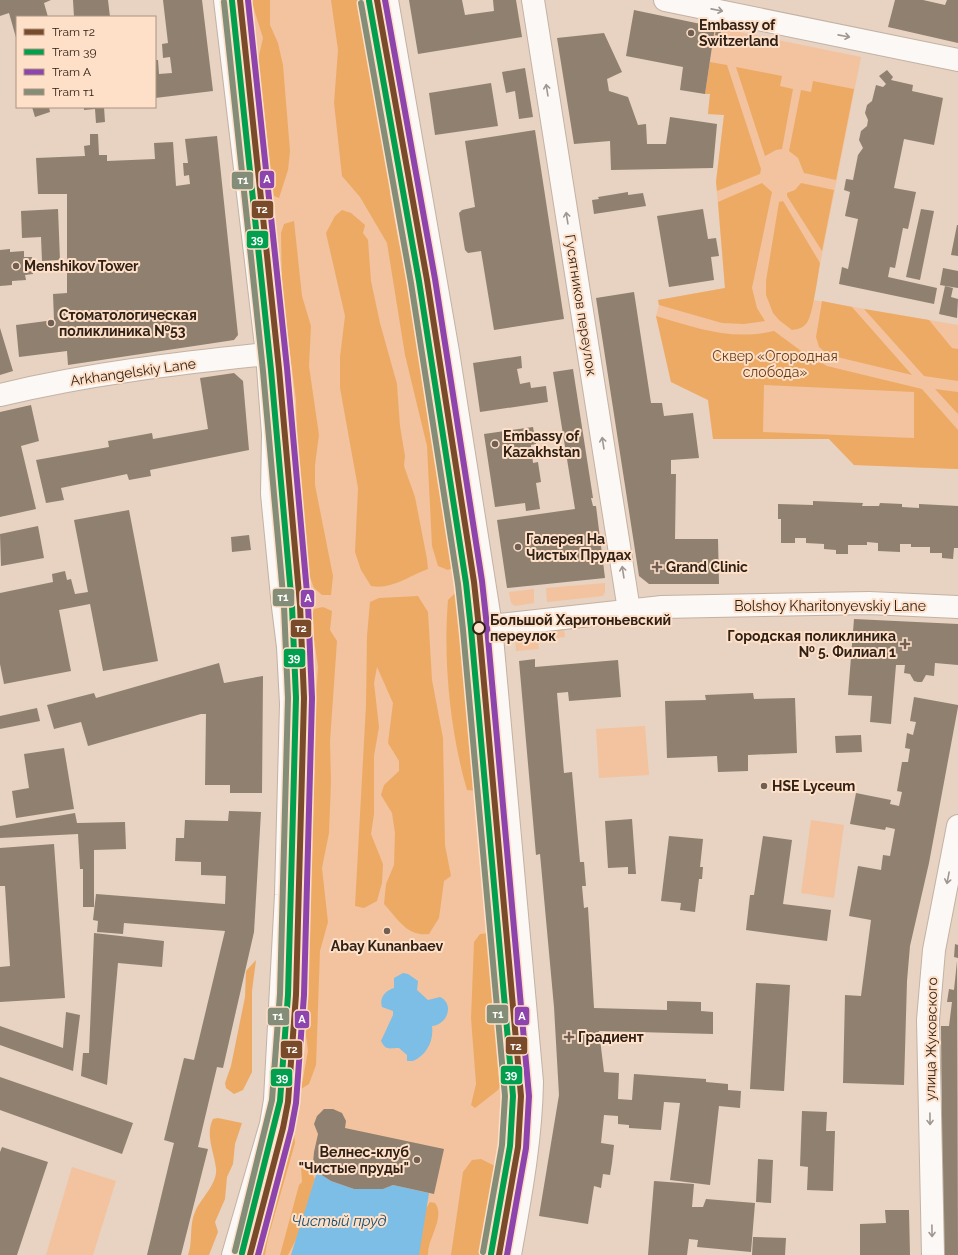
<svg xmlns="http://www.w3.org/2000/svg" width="958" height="1255" font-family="Raleway,sans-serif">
  <rect width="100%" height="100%" fill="#e8d2c1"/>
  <path fill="#f2c39e" d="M248 0H368C403 195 443 390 469 587L517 1111 513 1151 495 1255H257L291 1136 299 1097 310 752V676L308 603 288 373Z
    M715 27 861 57 813 300 958 325V469L854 465 829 439H713L708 400 671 382 656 316 659 305 658 300 725 288 716 182 724 115 708 114 710 94H705Z
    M605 583V592L603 596 547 602 546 588Z
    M534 589V603L515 606 511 603 509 592Z
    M564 629 565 637 538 640 539 649 516 651 515 634Z
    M645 726 649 775 599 778 596 729Z
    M811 820 844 825 834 898 801 893Z
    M72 1167 116 1181 93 1255H46Z"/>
  <path fill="#edaa65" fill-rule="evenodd" d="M251 0H270V25L278 43 283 65 290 151 288 170 279 198 274 196 258 60 263 38Z
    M331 0H364L375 70 377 98 389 145 390 194 399 243 418 316 427 397 454 519 458 558 457 566 448 570 438 566 432 546 427 446 405 355 387 243 360 197 342 176 334 103 338 50Z
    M710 62 727 65 761 169 760 174 717 191 716 182 724 115 708 114 710 94H705Z
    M736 67 782 76 780 86 793 89 782 149 776 150 765 156Z
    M813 81 854 89 836 180 804 173 798 158 789 151 801 90 811 92Z
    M762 183 772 192 752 288 757 308 765 321 744 324 722 323 659 305 658 300 725 288 718 202Z
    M801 183 834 190 822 251 787 196V193L795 190Z
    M783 201 820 263C818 276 813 312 808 321 804 328 799 329 792 330L779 320 773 313 766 295V281L779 202Z
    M342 210 351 213 365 225 363 233 368 240 371 281 380 323 397 384 400 426 405 456 404 466 415 497 427 559 428 569C409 576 391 590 371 586L361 570 355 552 358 488 340 388V357L345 316 326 233 335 216Z
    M294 221 302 296 311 326 309 366 319 435 315 465V485L333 576 331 595H322L314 588 305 564 307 545 298 488 296 400 282 293 281 233 284 224Z
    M822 301 852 307 912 375 837 357 825 352 819 347 816 337Z
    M864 309 929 320 952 348 958 349V381L924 376Z
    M656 316C697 328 731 341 774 331L804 353 827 366 922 389 958 430V469L854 465 829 439H713L708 400 671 382ZM764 385 914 392V438L763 432Z
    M935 389 958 392V414Z
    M455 593 465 610 470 660 479 791 467 790C450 732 443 660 448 600Z
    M418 596 428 612 432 680 443 738 445 845 451 876 444 881 439 918 429 934C407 937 398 919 384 904L386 884 394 865 395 833 392 813 381 795 384 785 399 771V761L388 743 393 703 377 667 374 683 379 727 374 756V814L371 834 383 864 382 883 377 901 364 908 355 906 366 705 367 636 370 602 379 598Z
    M323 607 332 611 330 630 337 641 330 741 331 782 329 833 322 868 328 922 320 951 316 1065 309 1084 301 1089 308 1051 303 1013 308 949V891L312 824 310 784 318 667 311 618 314 609Z
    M490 933 497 940 500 971 506 999 509 1071 498 1090 475 1108 471 1105 476 1084 471 1018 474 942 480 934Z
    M256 960 252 991V1072L243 1090 234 1094 226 1088 225 1083 231 1066 245 997 246 971Z
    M218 1118 242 1123 235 1144 233 1164 227 1177 225 1199 215 1222 218 1232 209 1255H188C193 1242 189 1225 195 1212 200 1199 218 1184 216 1168 214 1152 205 1134 213 1119Z
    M289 1133H294L295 1143 268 1238 265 1255H257L275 1202 281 1156 286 1147Z
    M481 1159 495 1166 504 1178 487 1255H451L463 1172 472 1160Z
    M301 1168 311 1172 315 1179 300 1232 288 1255H280L299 1185 302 1182Z
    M430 1202 435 1203C446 1217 427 1239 428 1255H413L418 1222Z"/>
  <path fill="#7cbee5" d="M403 973 408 974 418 981 417 990 428 1000 440 997C455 1004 447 1025 432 1026 434 1040 427 1055 413 1061H407V1055L399 1048C389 1048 386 1051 381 1041L393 1015V1011L382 1007C379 998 385 991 394 988V978Z
    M317 1172 331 1181 354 1189H383L393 1185 429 1193 419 1255H291Z"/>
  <path fill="#8f8070" d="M0 0H51L44 3 48 17H17V41L9 13 0 16Z
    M73 0H108L110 17H74Z
    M163 0H202L213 91 155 98V60H158L159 74 172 73 170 57 163 58 162 44 168 43Z
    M409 0H462L465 15 494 11 493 0H516L522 37 418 54Z
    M895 0H923L945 5 947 0H958V43L888 27Z
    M634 10 715 27 705 94 680 90 683 67 626 56Z
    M716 30 721 31 720 36 715 35Z
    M604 33 622 72 607 79 609 91 628 97 638 125 646 124 647 144H666L670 117 717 124 713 168 611 170 610 141 574 144 557 38Z
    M525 68 533 117 519 119 515 91 506 93 502 72Z
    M887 70 893 77 891 80 913 85 912 91 943 98 934 145 904 139 894 188 916 192 908 229 903 228 895 268 890 267 888 277 937 288 934 304 839 284 842 267 848 269 858 219 845 216 850 192 844 190 846 179 853 180 858 155 863 148 859 140 861 131 867 126 868 120 865 113 867 105 872 101 876 85 883 87 886 84 879 76Z
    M491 83 498 126 435 135 429 93Z
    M32 107H49L50 112 35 117Z
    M84 107H104L105 122 96 123 95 109 84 110Z
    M535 130 564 319 494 330 481 251 468 253 465 250 462 232 459 213 462 210 475 207 465 141Z
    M90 134H98L99 155H107V161L155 159 154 143 173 142 176 186 190 184 189 175 184 176 183 163H188L185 139 217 136 238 335 234 340 68 365 67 351 19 357 16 325 54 320 53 294 67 293V194H38L36 158 85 156 84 146 90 145Z
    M628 192V195L643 193 646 206 594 214 592 200 599 199 598 197Z
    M58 209 60 260 42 261 41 237 22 238 21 211Z
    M703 209 708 239 716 238 719 256 711 257 714 280 669 287 657 216Z
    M921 209 934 211 920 280 906 277Z
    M957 225H958V256L951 255Z
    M10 249V252L24 251V257H32L33 274 25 275 26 280 12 281V285L0 286V250Z
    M943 268 958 271V288L940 285Z
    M945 286 953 288 951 297 958 299 957 318 939 314Z
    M634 292 651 403H662L664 416 693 413 699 458 671 460V474H676L675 539H718L719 584H649L639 576 596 298Z
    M0 328 13 371 0 375Z
    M521 356 522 368 517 369 520 384 530 382 531 388 546 386 548 402 480 412 473 363Z
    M573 369 593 498H591L593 506H596L605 578 507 588 497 520 575 509 553 372Z
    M234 373 243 381 249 450 150 470 151 476 129 480 127 474 61 488 64 500 46 503 36 460 109 447 108 441 152 433 153 439 208 429 200 378Z
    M31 405 39 441 21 446 36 509 0 517V412Z
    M533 427 536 444 531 445 533 463 538 462 541 482 536 483 540 509 526 511 525 503 495 507 484 434Z
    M813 501 863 503 862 506H879L880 503 902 504V507L919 508V504L958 506V548H954L953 559 942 558V553H930V547H911V544H900V552L878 551V543L867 542V545H848V554H836V550L824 549V544L806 543V538H795V543H781V519H778V504L813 505Z
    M129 510 158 661 103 671 90 604 59 610 71 671 4 684 0 664V593L53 582 52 574 65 571 67 580 71 579 75 594 88 592 74 520Z
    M38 526 44 558 1 566 0 534Z
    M249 535 251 550 232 552 231 537Z
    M854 619 958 624V665L935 663 934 676 926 675 922 682H918L914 681 910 674 904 673 905 665H896L891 724 870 722 872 696 848 695Z
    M535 659V667L618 660 621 697 569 701 568 692 557 693 564 773 572 772 580 862H584L586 886H582L584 908 588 907 594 1008 667 1010V1001L701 1002V1011L713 1012V1034L599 1031 604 1072 619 1073 618 1099 632 1100 634 1074 706 1079V1082L728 1084V1090L741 1091 740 1108 719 1106 710 1185 670 1180 680 1103 664 1102 661 1130 629 1128V1125L618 1124V1116L604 1115 601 1143 614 1145 612 1163 610 1175 603 1174 601 1188 594 1186 588 1224 539 1216 559 1095 554 1007 540 854 536 855 519 661Z
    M219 663 224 683 263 676 262 793H230V785H205L206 714H201L88 746 81 722 54 729 47 705 94 693 96 698Z
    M753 693 754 699 795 698 797 753 748 755V771L718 772 717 756 667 758 665 701 706 700 705 695Z
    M914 697 958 705V707L929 863 910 946 907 981 904 1085 843 1083 845 995 861 996 871 920 849 916 858 866 881 870 883 855 890 856 895 829 886 827 885 830 850 824 856 793 891 800 890 804 899 806 902 792 897 791 902 762H908L910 749 905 748 907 733 913 735 916 722 910 721Z
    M37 708 40 721 0 729V716Z
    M861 735 862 752 836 753 835 736Z
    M64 748 74 809 16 818 12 791 29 788 24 754Z
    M229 811 261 812 254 932 223 1068 217 1067 198 1147 208 1149 181 1255H147L174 1143 164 1140 184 1058 194 1060 225 931 124 923 123 934 97 932 98 921 93 920 96 894 225 904 226 876 201 875V862L175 861 176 838H184L185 820 228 821Z
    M75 813 77 823 125 822 126 849 94 850V907H83V869H80L78 834 0 838V826Z
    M632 819 636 874H628V867L608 868 605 821Z
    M669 836 703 839 700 867H703L702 879H699L695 912 680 910 681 903 661 901Z
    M763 836 792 840 783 904 831 910 827 941 746 930 750 895H754Z
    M54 844 65 998 0 1002V967L10 966 5 886H0V848Z
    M94 933 164 941 162 967 118 963 107 1085 81 1076 83 1053H89Z
    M955 944 958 945V958L954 957Z
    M957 961 958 1255H943L941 1026H949L952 1002H947L949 989 954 990Z
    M756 983 790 985 784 1091 750 1089Z
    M66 1012 80 1015 73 1071 0 1045V1026L63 1048Z
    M0 1077 133 1123 122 1154 0 1110Z
    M324 1109H333L342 1113 346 1121 345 1128 444 1149 434 1194 393 1185 383 1189H354L331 1181 317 1172 313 1163 314 1152 318 1134 314 1124 317 1116Z
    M802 1111 827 1112 826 1131H835L833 1191 807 1190 808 1167 800 1166Z
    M2 1147 48 1162 17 1255H0V1152Z
    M758 1159 773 1160 771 1203 756 1202Z
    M654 1181 694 1184 692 1207H703L706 1199 755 1203 751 1252 697 1247 698 1240 689 1239 687 1255H648Z
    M885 1210H909L910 1255H860V1224L886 1223Z
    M753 1237 786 1238 785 1255H752Z"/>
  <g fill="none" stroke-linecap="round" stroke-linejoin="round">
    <defs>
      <path id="minor" d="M533 0 629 610
        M665 0 958 60
        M0 395C87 374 178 363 267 354
        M491 626 662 607 869 603 958 607
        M933 1255 928 1020 934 950 958 826"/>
      <path id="major" d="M225 0 267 354 273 434 272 494 283 607 288 647 291 704 286 895 275 1100 271 1124 233 1255
        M387 0 448 352 491 626 532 1082C531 1141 520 1198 510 1255"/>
    </defs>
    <use href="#minor" stroke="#c3b2a4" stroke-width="24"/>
    <use href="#major" stroke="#c3b2a4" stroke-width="24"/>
    <use href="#minor" stroke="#fcf8f6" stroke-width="22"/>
    <use href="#major" stroke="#fcf8f6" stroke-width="22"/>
    <defs>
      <path id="tram-1" d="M240 0 279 369 300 605 304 698 296 995 288 1102 283 1128 250 1255
        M377 0 427 280 474 582 479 628 521 1096 518 1147 499 1255"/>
      <path id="tram-2" d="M232 1 271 370 292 606 296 698 288 995 280 1101 242 1253
        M369 1 419 281 466 583 471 629 513 1096 510 1146 491 1254"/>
      <path id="tram-3" d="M248 0 287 368 308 604 312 698 304 995 296 1103 291 1130 258 1255
        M385 0 435 279 482 581 487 627 529 1096 526 1148 507 1255"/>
      <path id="tram-4" d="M224 2 263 371 284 606 288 698 280 994 272 1100 235 1251
        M361 3 411 283 458 584 463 630 505 1096 502 1145 483 1252"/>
    </defs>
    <use href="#tram-1" stroke="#fedfc7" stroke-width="9"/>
    <use href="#tram-2" stroke="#fedfc7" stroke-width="9"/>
    <use href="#tram-3" stroke="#fedfc7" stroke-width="9"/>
    <use href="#tram-4" stroke="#fedfc7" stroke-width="9"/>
    <use href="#tram-1" stroke="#7a4b2a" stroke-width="6"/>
    <use href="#tram-2" stroke="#029f4e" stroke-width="6"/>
    <use href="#tram-3" stroke="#8e44ad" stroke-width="6"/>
    <use href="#tram-4" stroke="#848d78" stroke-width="6"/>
  </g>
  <defs><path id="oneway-shaft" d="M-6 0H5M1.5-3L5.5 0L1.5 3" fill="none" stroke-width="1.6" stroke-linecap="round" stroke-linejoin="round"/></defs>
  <g stroke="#a09791">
    <use href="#oneway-shaft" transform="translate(717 10) rotate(11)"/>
    <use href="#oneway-shaft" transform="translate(844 36) rotate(11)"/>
    <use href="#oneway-shaft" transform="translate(547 90) rotate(-99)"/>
    <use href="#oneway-shaft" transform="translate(567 218) rotate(-99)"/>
    <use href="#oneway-shaft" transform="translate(603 443) rotate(-99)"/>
    <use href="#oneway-shaft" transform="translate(623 572) rotate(-99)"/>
    <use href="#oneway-shaft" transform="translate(948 878) rotate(101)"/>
    <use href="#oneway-shaft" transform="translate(930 1119) rotate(89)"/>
    <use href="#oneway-shaft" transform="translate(932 1231) rotate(89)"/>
  </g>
  <g fill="#705f52" stroke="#fedfc7" stroke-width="1.5">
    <circle cx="691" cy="33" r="4"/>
    <circle cx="16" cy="266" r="4"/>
    <circle cx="51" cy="323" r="4"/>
    <circle cx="495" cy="444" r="4"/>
    <circle cx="518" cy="547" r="4"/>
    <path d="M655 561h4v4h4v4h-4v4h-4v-4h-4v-4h4z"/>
    <path d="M903 638h4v4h4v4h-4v4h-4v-4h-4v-4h4z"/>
    <circle cx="764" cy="786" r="4"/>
    <circle cx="387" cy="931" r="4"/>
    <path d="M567 1031h4v4h4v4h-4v4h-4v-4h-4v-4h4z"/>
    <circle cx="417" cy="1160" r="4"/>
  </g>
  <circle fill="#fedfc7" stroke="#2f2116" stroke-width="2" cx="479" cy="628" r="6"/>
  <g text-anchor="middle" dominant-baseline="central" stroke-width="4" stroke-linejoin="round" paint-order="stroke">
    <g font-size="14" font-weight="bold" fill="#2f2116" stroke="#fedfc7" text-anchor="start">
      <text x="699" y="25">Embassy of<tspan x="699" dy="16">Switzerland</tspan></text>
      <text x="24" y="266">Menshikov Tower</text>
      <text x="59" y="315">Стоматологическая<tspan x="59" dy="16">поликлиника №53</tspan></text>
      <text x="503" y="436">Embassy of<tspan x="503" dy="16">Kazakhstan</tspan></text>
      <text x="526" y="539">Галерея На<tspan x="526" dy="16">Чистых Прудах</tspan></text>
      <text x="666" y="567">Grand Clinic</text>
      <text x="896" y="636" text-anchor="end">Городская поликлиника<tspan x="896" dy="16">№ 5. Филиал 1</tspan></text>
      <text x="772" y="786">HSE Lyceum</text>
      <text x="387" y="946" text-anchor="middle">Abay Kunanbaev</text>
      <text x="578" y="1037">Градиент</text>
      <text x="409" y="1152" text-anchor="end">Велнес-клуб<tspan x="409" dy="16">"Чистые пруды"</tspan></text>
    </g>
    <g font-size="14" fill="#2f2116" stroke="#fedfc7">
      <text transform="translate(581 305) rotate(81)">Гусятников переулок</text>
      <text transform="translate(133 372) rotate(-8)">Arkhangelskiy Lane</text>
      <text x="830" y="606">Bolshoy Kharitonyevskiy Lane</text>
      <text transform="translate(931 1039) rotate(-89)">улица Жуковского</text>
    </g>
    <g font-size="14" fill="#663c16" stroke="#fedfc7">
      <text x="775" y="356">Сквер «Огородная<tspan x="775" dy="16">слобода»</tspan></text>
    </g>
    <g font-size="14" font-weight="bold" fill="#2f2116" stroke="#fedfc7" text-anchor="start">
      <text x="490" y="620">Большой Харитоньевский<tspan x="490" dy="16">переулок</tspan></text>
    </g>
    <g font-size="15" font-style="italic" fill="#154d6d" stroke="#fedfc7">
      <text x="339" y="1221">Чистый пруд</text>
    </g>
  </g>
  <g stroke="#fedfc7" stroke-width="1.5">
    <rect x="259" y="170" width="16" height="19" rx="4" fill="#8e44ad"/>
    <rect x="231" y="171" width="23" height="19" rx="4" fill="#848d78"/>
    <rect x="251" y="200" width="23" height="19" rx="4" fill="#7a4b2a"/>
    <rect x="246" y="230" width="23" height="19" rx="4" fill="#029f4e"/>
    <rect x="272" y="588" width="23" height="19" rx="4" fill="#848d78"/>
    <rect x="300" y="589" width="15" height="19" rx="4" fill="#8e44ad"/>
    <rect x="290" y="619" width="22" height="19" rx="4" fill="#7a4b2a"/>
    <rect x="283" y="648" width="23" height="20" rx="4" fill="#029f4e"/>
    <rect x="486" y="1004" width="23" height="20" rx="4" fill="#848d78"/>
    <rect x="514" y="1006" width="16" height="20" rx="4" fill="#8e44ad"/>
    <rect x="267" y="1007" width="23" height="19" rx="4" fill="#848d78"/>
    <rect x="294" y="1010" width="16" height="19" rx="4" fill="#8e44ad"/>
    <rect x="505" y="1036" width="23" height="19" rx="4" fill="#7a4b2a"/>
    <rect x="280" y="1040" width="23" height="19" rx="4" fill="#7a4b2a"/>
    <rect x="500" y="1065" width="23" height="20" rx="4" fill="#029f4e"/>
    <rect x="270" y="1068" width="23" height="19" rx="4" fill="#029f4e"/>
  </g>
  <g font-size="11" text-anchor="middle" font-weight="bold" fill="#fff">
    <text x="267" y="183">А</text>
    <text x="243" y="184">т1</text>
    <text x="262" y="213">т2</text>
    <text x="257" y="244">39</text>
    <text x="283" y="601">т1</text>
    <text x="308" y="602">А</text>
    <text x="301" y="632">т2</text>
    <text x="294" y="662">39</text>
    <text x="498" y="1018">т1</text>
    <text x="522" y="1020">А</text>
    <text x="278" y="1020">т1</text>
    <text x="302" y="1023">А</text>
    <text x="516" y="1050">т2</text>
    <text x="292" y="1053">т2</text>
    <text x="511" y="1079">39</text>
    <text x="282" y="1082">39</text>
  </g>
  <rect x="16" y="16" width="140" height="92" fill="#fedfc7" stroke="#ab9380"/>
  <rect x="24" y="29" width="20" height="6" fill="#7a4b2a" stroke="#ab9380"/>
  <text x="52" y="36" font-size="12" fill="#2f2116">Tram т2</text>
  <rect x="24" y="49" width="20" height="6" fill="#029f4e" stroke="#ab9380"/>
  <text x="52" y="56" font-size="12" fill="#2f2116">Tram 39</text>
  <rect x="24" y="69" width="20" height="6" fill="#8e44ad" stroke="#ab9380"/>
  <text x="52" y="76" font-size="12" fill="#2f2116">Tram А</text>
  <rect x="24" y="89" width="20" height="6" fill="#848d78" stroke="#ab9380"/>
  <text x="52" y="96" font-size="12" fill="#2f2116">Tram т1</text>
</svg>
